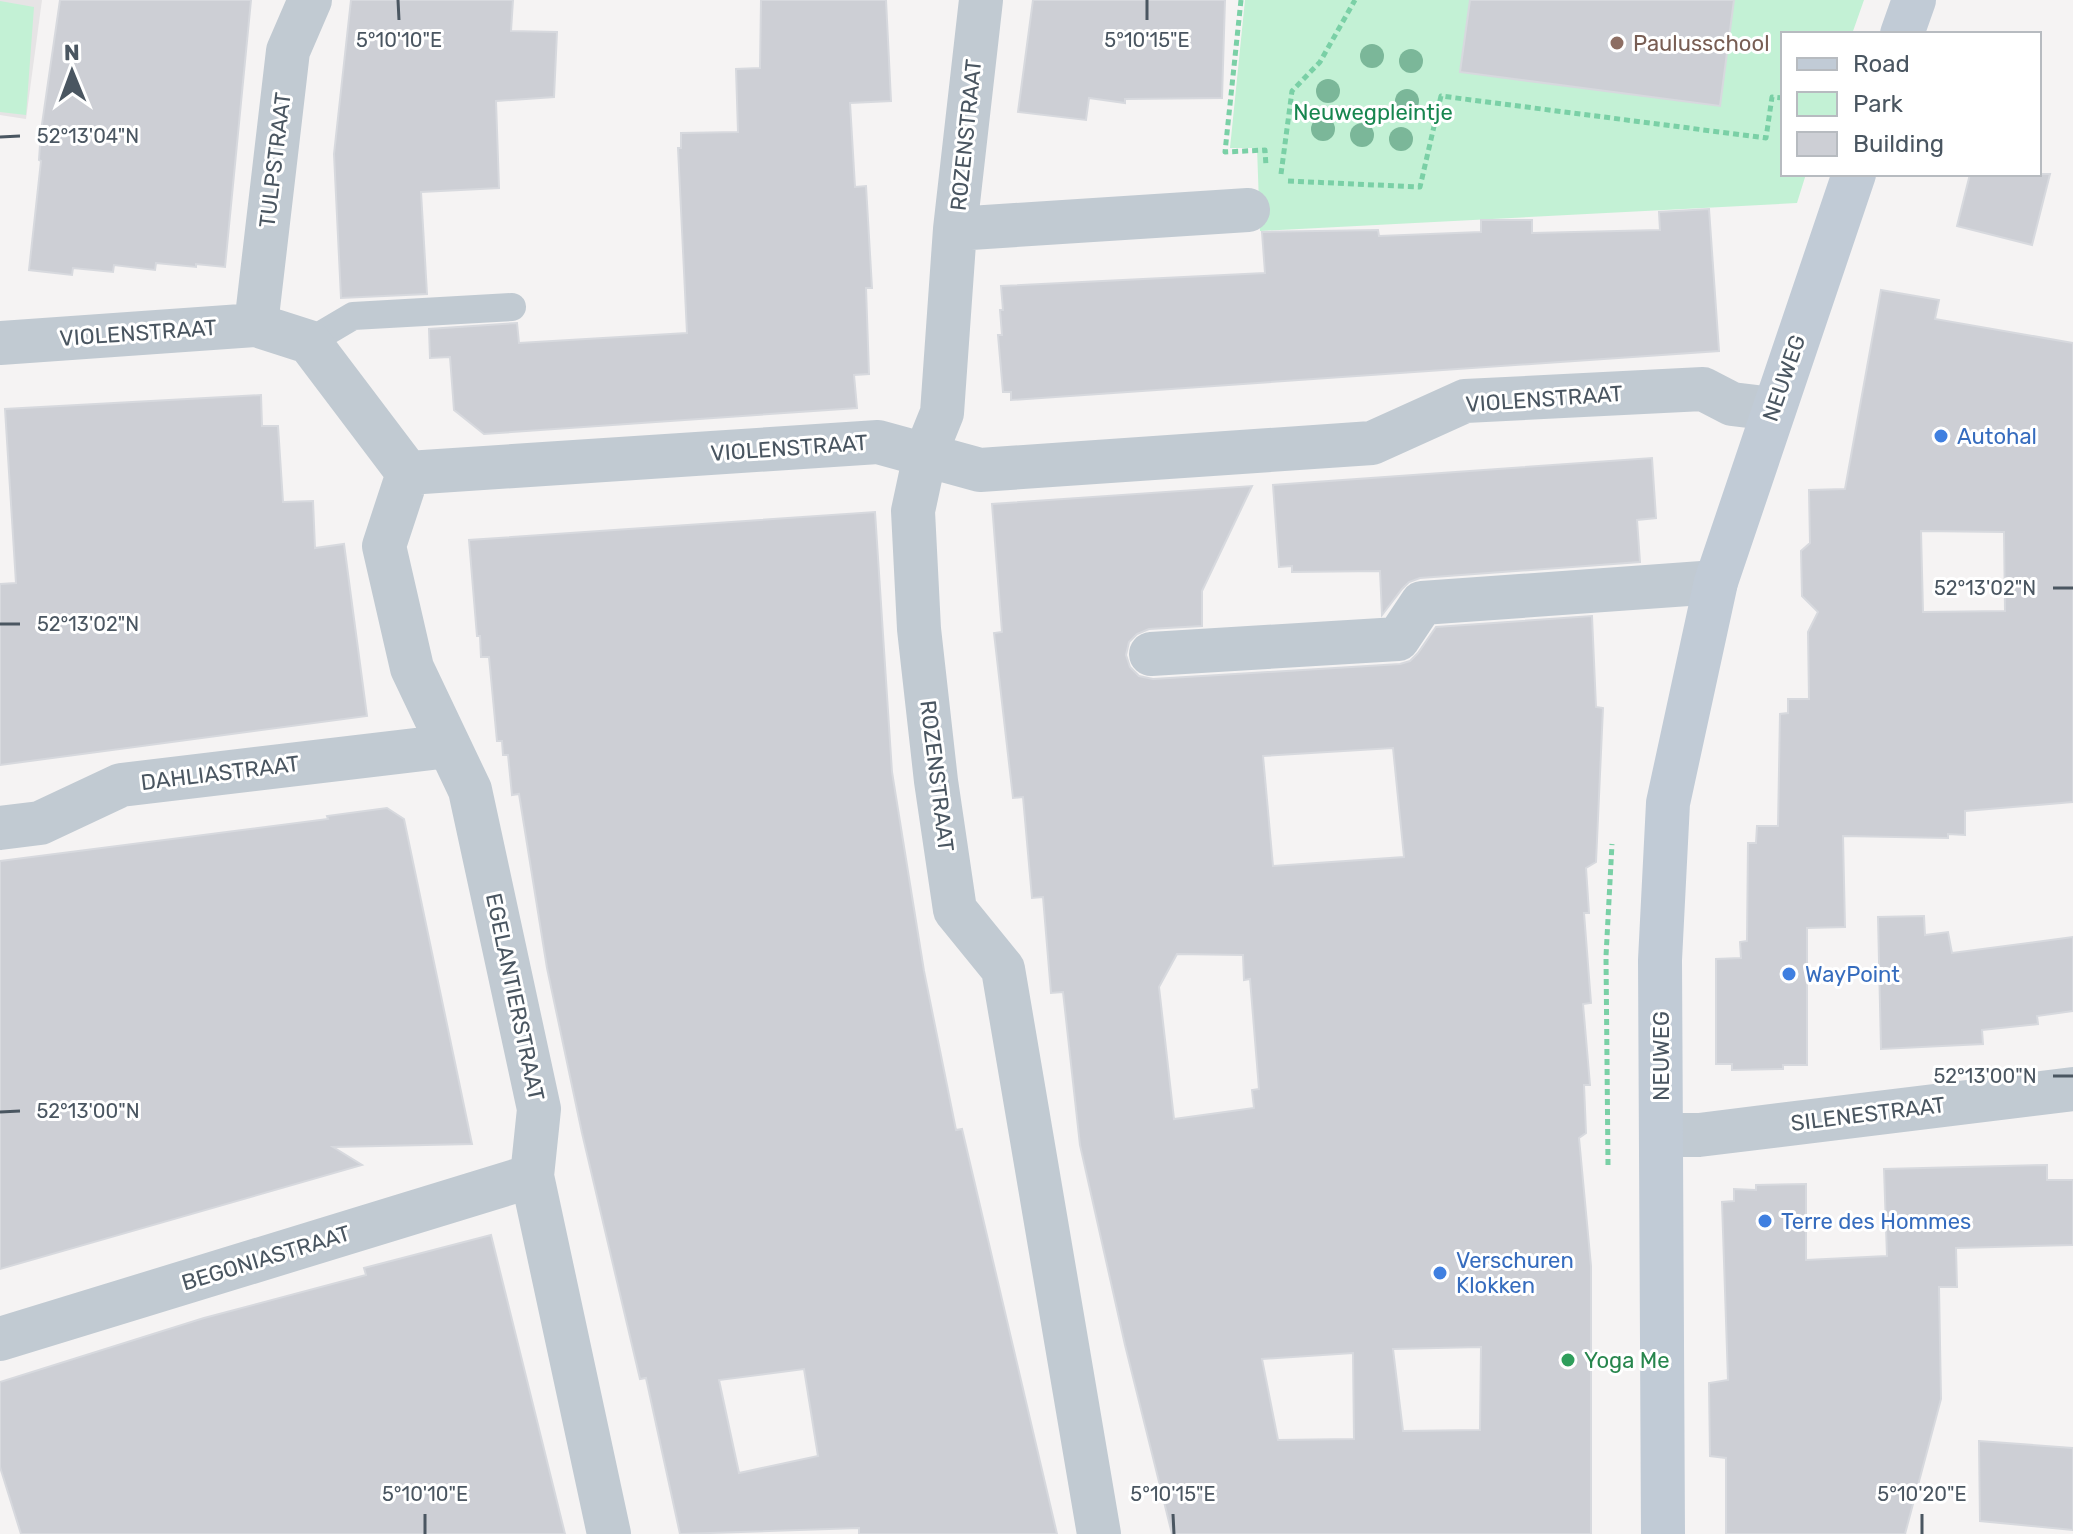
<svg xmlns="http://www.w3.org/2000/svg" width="2073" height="1534" font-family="Rubik,sans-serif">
  <rect width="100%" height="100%" fill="#f5f3f3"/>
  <path fill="#e6e4e5" d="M0 0H42L26 119 0 115Z"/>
  <path fill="#c3f1d5" d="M1245 0H1864L1852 34H1783V174H1806L1797 203 1260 231 1257 148H1230Z
    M0 1 34 7 26 115 0 112Z"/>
  <path fill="#cdcfd5" stroke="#d7d9de" stroke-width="2" fill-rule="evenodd" d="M60 0H251L225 267 196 264V267L156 263 155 270 114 265 113 272 73 268 72 275 29 270 41 161 39 160 41 131Z
    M351 0H513L511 31 557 32 554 97 496 101 499 188 421 192 427 294 341 298 334 154Z
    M761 0H886L891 101 850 103 855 187 866 186 872 288H866L869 374 854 375 857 408 484 434 454 410 450 357 430 358 429 329 517 323 519 343 687 333 678 148H681V133L738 132 736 69 760 68Z
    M1033 0H1225L1222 98 1125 99V103L1089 98 1086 120 1018 112Z
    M1470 0H1734L1720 106 1460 72Z
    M1970 174H2050L2032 245 1957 226Z
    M1709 209 1719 351 1011 400V392H1003L998 335H1002L1000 310H1003L1001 286 1265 273 1262 232 1378 230 1379 236 1481 232V220H1532V233L1660 230 1659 212Z
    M1881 290 1939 300 1935 319 2073 343V802L1965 811V835L1948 834V838L1843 836 1845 927 1807 928V1065H1783V1069L1732 1070V1064H1716V959L1741 958 1740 942 1747 941 1748 843H1756L1757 826H1778L1780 714 1788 713V699H1809L1808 632 1818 612 1802 596 1801 551 1810 543 1809 490 1845 489ZM1921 531 2004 532 2005 611 1923 612Z
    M261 395 262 426H278L283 502 313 501 315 548 344 544 367 716 0 765V584L16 583 5 409Z
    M1652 458 1656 518 1637 520 1640 562 1420 578 1409 582 1402 589 1382 615 1380 571 1292 572V566L1279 567 1273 485Z
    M1252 486 1202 591V626L1149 629 1137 634 1129 642 1126 655 1130 667 1139 676 1153 679 1400 664 1410 661 1418 653 1436 627 1592 616 1596 707 1603 708 1596 862 1586 868 1589 913H1584L1591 1003 1583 1004 1590 1085H1584L1586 1133 1579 1138 1591 1266V1534H1172L1125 1345 1080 1145 1063 992 1051 993 1043 897 1032 898 1023 797 1013 798 994 633 1002 632 992 504ZM1393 748 1404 857 1273 866 1263 756ZM1177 954 1243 955 1244 980 1250 979 1259 1089 1252 1090 1254 1108 1174 1119 1159 987ZM1481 1347 1480 1430 1403 1431 1393 1349ZM1353 1353 1354 1439 1278 1440 1262 1359Z
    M875 512 892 772 924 971 956 1130 962 1129 1057 1534H859V1528L680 1534 646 1378 640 1379 582 1133 547 968 519 794 512 795 508 755H503L502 741H497L489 657H481L480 636H477L469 540ZM804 1369 818 1456 739 1473 719 1380Z
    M387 808 404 819 472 1144 333 1147 362 1165 0 1269V861L328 819 327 816Z
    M1924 916 1925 935 1948 932 1952 953 2073 937V1011L2037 1016 2038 1024 1982 1030 1983 1044 1881 1049 1878 917Z
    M2047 1165V1180H2073V1245L1956 1248 1957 1287H1939L1941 1399 1905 1534H1726V1458L1710 1456 1709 1383 1728 1380 1722 1202 1734 1201V1189L1756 1190V1185L1806 1184V1260L1887 1256 1884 1169Z
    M491 1235 565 1534H21L0 1467V1382L204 1318 366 1275 364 1268Z
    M1979 1441 2073 1448V1530L1980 1521Z"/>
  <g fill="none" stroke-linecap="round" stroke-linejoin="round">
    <path stroke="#7ad0a6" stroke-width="5" stroke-dasharray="6 4" stroke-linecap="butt" d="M1241 0 1225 152 1265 150 1266 166
      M1783 117V124
      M1281 174 1292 91 1320 62 1355 0
      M1288 181 1420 187 1441 96 1766 138 1772 97 1783 98
      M1608 1165 1606 956 1612 844"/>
    <path stroke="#c1cad2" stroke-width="28" d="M309 342 353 316 512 307"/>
    <path stroke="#c1cad2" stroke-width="44" d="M981 0 955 229 942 413 925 455 913 511 919 629 936 781 955 910 1003 969 1099 1534
      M955 229 1248 210
      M256 325 288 51 310 0
      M0 343 256 325 309 342 408 473 878 442 980 470 1372 443 1465 401 1703 389 1732 404 1773 409
      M408 473 384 546 412 668 470 790 539 1109 532 1176 609 1534
      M1151 654 1398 639 1422 603 1716 582
      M0 828 40 823 121 785 449 746
      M1662 1135H1699L2073 1089
      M0 1339 532 1176"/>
    <path stroke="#c1cbd6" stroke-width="44" d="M1902 34 1914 0
      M1663 1534 1660 960 1668 803 1716 582 1854 174"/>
  </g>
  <g fill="#7bb799">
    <circle cx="1372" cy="56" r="12"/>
    <circle cx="1411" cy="61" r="12"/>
    <circle cx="1328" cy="91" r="12"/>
    <circle cx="1407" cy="101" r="12"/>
    <circle cx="1323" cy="129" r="12"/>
    <circle cx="1362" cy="135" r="12"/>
    <circle cx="1401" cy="139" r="12"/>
  </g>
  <path fill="none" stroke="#4a5661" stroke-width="3" d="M398 0 399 20M1147 0V20M0 137 20 136M2053 588H2073M0 624H20M2053 1076H2073M0 1112 20 1111M425 1514V1534M1173 1514 1174 1534M1922 1514V1534"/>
  <circle fill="#8d6e63" stroke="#fff" stroke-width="3" cx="1617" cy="43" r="8"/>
  <g fill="#3f7fe0" stroke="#fff" stroke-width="3">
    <circle cx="1941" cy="436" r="8"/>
    <circle cx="1789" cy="974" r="8"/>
    <circle cx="1765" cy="1221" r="8"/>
    <circle cx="1440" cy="1273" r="8"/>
  </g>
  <circle fill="#2e9e5b" stroke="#fff" stroke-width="3" cx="1568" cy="1360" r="8"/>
  <g text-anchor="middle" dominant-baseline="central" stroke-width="6" stroke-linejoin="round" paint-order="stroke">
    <g font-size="22" fill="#785e54" stroke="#fff" text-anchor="start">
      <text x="1633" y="43">Paulusschool</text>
    </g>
    <g font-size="22" fill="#17864f" stroke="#fff">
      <text x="1373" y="112">Neuwegpleintje</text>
    </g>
    <g font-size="22" fill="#4a5661" stroke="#fff">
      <text transform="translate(966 135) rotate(-84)">ROZENSTRAAT</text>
      <text transform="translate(275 160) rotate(-83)">TULPSTRAAT</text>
      <text transform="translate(138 333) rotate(-4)">VIOLENSTRAAT</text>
      <text transform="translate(1784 378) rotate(-71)">NEUWEG</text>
      <text transform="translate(1544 399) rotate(-4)">VIOLENSTRAAT</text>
      <text transform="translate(789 448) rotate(-4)">VIOLENSTRAAT</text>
      <text transform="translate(220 773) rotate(-7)">DAHLIASTRAAT</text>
      <text transform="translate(937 776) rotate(83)">ROZENSTRAAT</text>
      <text transform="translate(515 997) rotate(78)">EGELANTIERSTRAAT</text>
      <text transform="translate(1661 1056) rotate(-90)">NEUWEG</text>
      <text transform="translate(1868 1114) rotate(-7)">SILENESTRAAT</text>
      <text transform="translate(266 1258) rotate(-17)">BEGONIASTRAAT</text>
    </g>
    <g font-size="22" fill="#366cbe" stroke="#fff" text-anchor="start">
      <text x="1957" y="436">Autohal</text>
      <text x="1805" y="974">WayPoint</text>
      <text x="1781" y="1221">Terre des Hommes</text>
      <text x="1456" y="1260">Verschuren<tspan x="1456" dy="25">Klokken</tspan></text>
    </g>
    <g font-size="22" fill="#27864d" stroke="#fff" text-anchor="start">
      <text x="1584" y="1360">Yoga Me</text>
    </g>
  </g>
  <g font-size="20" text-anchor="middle" fill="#4a5661" stroke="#fff" stroke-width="6" stroke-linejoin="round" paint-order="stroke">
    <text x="399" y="47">5°10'10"E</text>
    <text x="1147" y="47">5°10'15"E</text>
    <text x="88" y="143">52°13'04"N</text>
    <text x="1985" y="595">52°13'02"N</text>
    <text x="88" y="631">52°13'02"N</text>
    <text x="1985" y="1083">52°13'00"N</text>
    <text x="88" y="1118">52°13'00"N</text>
    <text x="425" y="1501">5°10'10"E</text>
    <text x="1173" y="1501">5°10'15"E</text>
    <text x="1922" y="1501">5°10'20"E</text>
  </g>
  <rect x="1781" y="32" width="260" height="144" fill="#ffffff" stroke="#b7bbc0" stroke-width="2"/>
  <rect x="1797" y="58" width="40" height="12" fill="#c1cbd6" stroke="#b7bbc0" stroke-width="2"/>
  <text x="1853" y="72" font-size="24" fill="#4a5661">Road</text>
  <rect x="1797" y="92" width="40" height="24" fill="#c3f1d5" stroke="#b7bbc0" stroke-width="2"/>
  <text x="1853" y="112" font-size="24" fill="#4a5661">Park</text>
  <rect x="1797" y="132" width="40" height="24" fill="#cdcfd5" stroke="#b7bbc0" stroke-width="2"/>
  <text x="1853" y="152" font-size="24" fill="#4a5661">Building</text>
  <g transform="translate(72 72) rotate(359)" stroke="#ffffff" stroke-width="6" paint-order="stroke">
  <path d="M0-6L14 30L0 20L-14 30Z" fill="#4a5661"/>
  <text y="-12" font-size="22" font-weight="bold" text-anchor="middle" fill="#4a5661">N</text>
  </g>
</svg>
